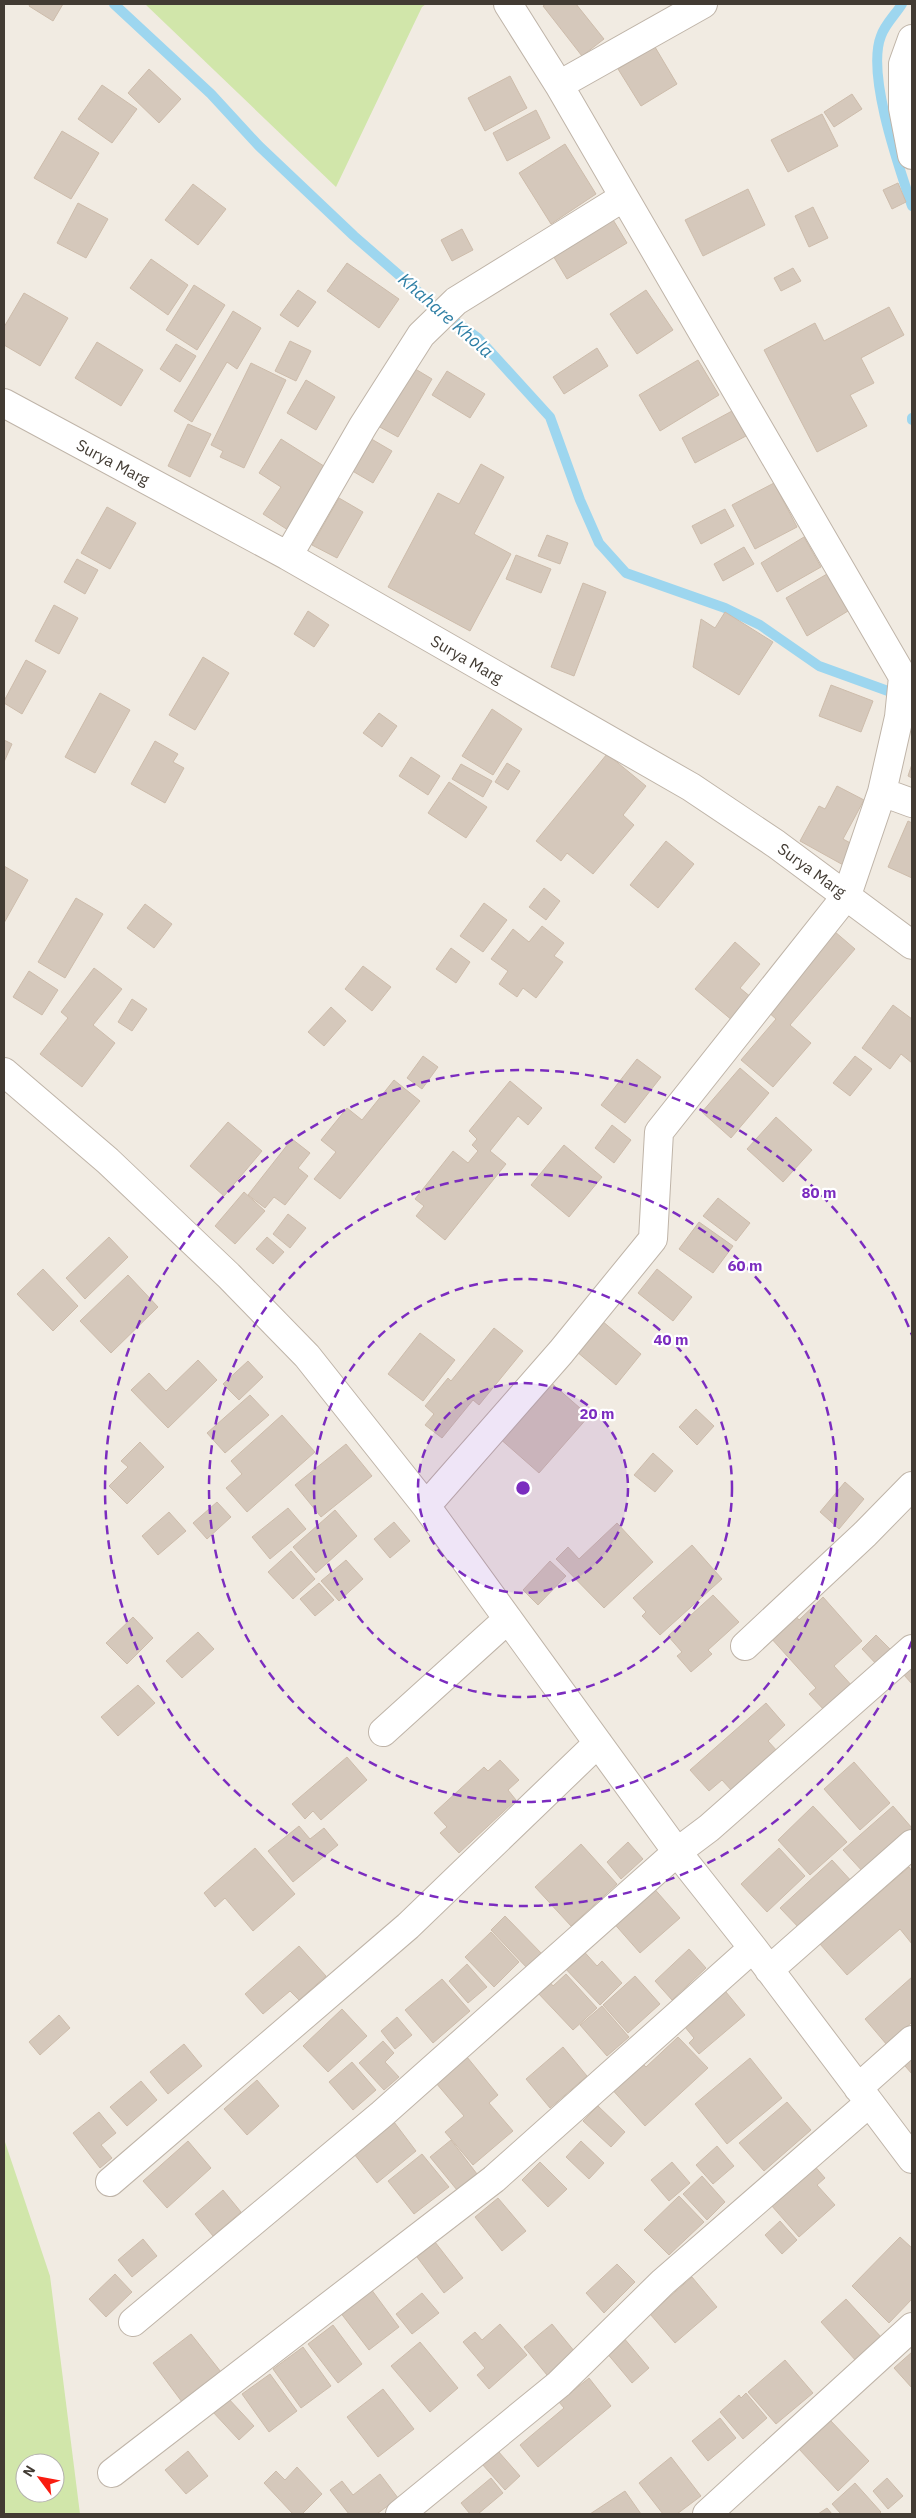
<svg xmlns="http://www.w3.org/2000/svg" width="916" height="2518" font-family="'IBM Plex Sans',sans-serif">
  <rect width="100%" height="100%" fill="#f1ebe2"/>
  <path fill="#d1e6aa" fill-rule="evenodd" d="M145 4H426L422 7 336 187Z
    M4 2139 50 2276 80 2514H4ZM25 2463H55V2493H25Z"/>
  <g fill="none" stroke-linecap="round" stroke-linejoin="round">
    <path stroke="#9dd6ef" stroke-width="10" d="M114 4 211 94 259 146 354 236 438 309 478 338 550 417 580 500 599 543 626 573 725 608 760 625 819 666 899 695
      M902 4C896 14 885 24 881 36 866 74 899 167 912 206
      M912 418V420"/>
  </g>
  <path fill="#d5c8bb" stroke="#cdbcab" d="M30 4H63L53 21 29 6Z
    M546 4H576L604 39 582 56 543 6Z
    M655 47 677 84 641 106 618 69Z
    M149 69 181 99 159 123 128 93Z
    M510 76 527 108 485 131 468 98Z
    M102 85 137 109 112 143 78 119Z
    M852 94 862 109 834 127 824 112Z
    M536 110 550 138 507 161 493 133Z
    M822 114 838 146 788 172 771 140Z
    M62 131 99 153 71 199 34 178Z
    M565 144 596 194 551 224 519 173Z
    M898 183 906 202 892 209 883 190Z
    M193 184 226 209 198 245 165 220Z
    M748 189 765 225 703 256 685 220Z
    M78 203 108 219 86 258 57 243Z
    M813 207 828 238 809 247 795 216Z
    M612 218 627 243 567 279 552 254Z
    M462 229 473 250 452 261 441 240Z
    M151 259 188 285 168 315 130 288Z
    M347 263 399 299 379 328 327 291Z
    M793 268 801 281 781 291 774 278Z
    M194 285 225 305 197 350 166 330Z
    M298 290 316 302 298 327 280 315Z
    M646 290 673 330 637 354 610 314Z
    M24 293 68 318 40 366 4 345V327Z
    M889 307 904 335 861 358 874 383 850 395 867 426 817 452 764 350 815 323 824 341Z
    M233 311 261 328 237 369 227 362 192 422 174 411Z
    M290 341 311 351 296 381 275 371Z
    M97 342 143 370 121 406 75 378Z
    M176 344 196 356 180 382 160 369Z
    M597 348 608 366 564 394 553 377Z
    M698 360 719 395 660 431 639 395Z
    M251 363 286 380 244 468 220 457 223 451 211 445Z
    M412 367 432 379 398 437 378 426Z
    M447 371 485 394 470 418 432 395Z
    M306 380 335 397 316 430 287 413Z
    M732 411 746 436 695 463 682 438Z
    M188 424 211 434 190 477 168 466Z
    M368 437 392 451 373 483 349 469Z
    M281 439 327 468 288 530 263 514 281 487 259 473Z
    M481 464 504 477 474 534 511 554 470 631 388 587 438 493 459 504Z
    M774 483 797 527 755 549 732 505Z
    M339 498 363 512 337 558 312 545Z
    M107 507 136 523 110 569 81 553Z
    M725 509 734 526 701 544 692 526Z
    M547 535 568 543 560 564 538 556Z
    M804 537 821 567 777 592 761 563Z
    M744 547 754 564 723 581 714 564Z
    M516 555 551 569 541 593 506 579Z
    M77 559 98 570 85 594 64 582Z
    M827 574 848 611 807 636 786 598Z
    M583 583 606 592 574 676 551 667Z
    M54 605 78 618 59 654 35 641Z
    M308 611 329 625 314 647 294 634Z
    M725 612 773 642 739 695 693 667 701 619 715 628Z
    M203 657 229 673 195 730 169 715Z
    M26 660 46 671 22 714 4 703V701Z
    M831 685 873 701 861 732 819 716Z
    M100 693 130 710 95 773 65 757Z
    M492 709 522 729 493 775 462 756Z
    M379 713 397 726 382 747 363 733Z
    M4 740 12 744 4 762Z
    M155 741 178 754 173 762 184 768 165 803 131 784Z
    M607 754 646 786 623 815 634 825 593 874 567 853 561 861 536 841Z
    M411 757 440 776 428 795 399 776Z
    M507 763 520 771 508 790 495 782Z
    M461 764 492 781 483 797 452 779Z
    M912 764V778L908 776Z
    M449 782 487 807 466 838 428 813Z
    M837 786 864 800 843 839 856 846 845 866 800 841 819 806 825 809Z
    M908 821 912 823V878L888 867Z
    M666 841 694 864 658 908 630 885Z
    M4 866 28 880 4 923Z
    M544 888 560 901 546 920 529 907Z
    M76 898 103 914 65 978 38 962Z
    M484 903 507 920 483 952 460 936Z
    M145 904 172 924 154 948 127 928Z
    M542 926 564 943 554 956 563 962 536 998 523 988 517 997 499 984 508 971 491 959 513 929 529 942Z
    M834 931 855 949 790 1025 811 1043 773 1087 741 1060 776 1019 767 1011Z
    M735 942 760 964 740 988 752 998 733 1021 695 989Z
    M451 948 470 962 456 983 436 969Z
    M363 966 391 987 372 1011 345 989Z
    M94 968 122 989 93 1025 115 1043 82 1087 40 1054 68 1018 61 1012Z
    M29 971 58 990 42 1015 13 997Z
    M132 999 147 1009 132 1031 118 1022Z
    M893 1005 912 1019V1063L901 1054 890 1069 862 1048Z
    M331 1007 346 1021 324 1046 308 1032Z
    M423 1056 438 1067 422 1089 407 1078Z
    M855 1056 872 1069 850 1096 833 1083Z
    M637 1059 661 1077 625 1123 601 1105Z
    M740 1068 769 1093 731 1138 702 1112Z
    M394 1080 420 1101 340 1199 314 1179 336 1152 321 1140 347 1108 362 1120Z
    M510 1081 542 1108 528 1125 518 1116 490 1151 506 1164 445 1240 416 1216 424 1206 415 1199 453 1151 468 1163 478 1151 472 1145 477 1139 469 1131Z
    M776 1117 812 1150 783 1182 747 1149Z
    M228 1122 262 1151 224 1196 190 1166Z
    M612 1125 631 1140 614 1163 595 1148Z
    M292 1139 310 1153 298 1168 308 1176 285 1205 274 1197 265 1208 248 1195Z
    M564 1145 602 1177 569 1217 531 1185Z
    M244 1192 265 1211 235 1244 215 1226Z
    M718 1198 750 1223 736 1241 703 1216Z
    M288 1214 306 1228 290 1248 273 1234Z
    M699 1222 733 1246 713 1273 679 1249Z
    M109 1237 128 1257 85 1299 66 1278Z
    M267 1237 284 1252 273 1264 256 1249Z
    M43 1269 78 1306 53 1331 17 1294Z
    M657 1269 692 1297 673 1321 638 1293Z
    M128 1275 158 1307 111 1353 80 1321Z
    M601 1320 641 1354 616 1385 576 1351Z
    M494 1328 523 1351 479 1405 473 1400 442 1438 425 1425 434 1414 425 1406 448 1378 451 1381Z
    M420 1333 455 1360 423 1401 388 1374Z
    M198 1360 217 1380 168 1428 131 1390 149 1373 166 1391Z
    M248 1361 263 1377 239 1400 223 1384Z
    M548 1380 589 1416 539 1473 498 1437Z
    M250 1395 269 1415 225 1453 207 1433Z
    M696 1409 714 1426 697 1445 679 1427Z
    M282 1415 315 1452 247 1512 226 1488 242 1474 231 1461Z
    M140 1442 164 1467 127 1504 109 1486 128 1467 121 1461Z
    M346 1444 372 1476 321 1517 295 1485Z
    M653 1453 673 1471 655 1492 634 1475Z
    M845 1482 864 1499 839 1529 820 1512Z
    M217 1502 231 1517 207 1539 193 1523Z
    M288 1508 306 1529 270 1559 252 1537Z
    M335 1510 357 1536 316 1573 293 1547Z
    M169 1512 186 1531 158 1555 142 1536Z
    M394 1522 410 1541 390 1558 374 1539Z
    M617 1523 653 1562 604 1608 556 1559 568 1547 579 1559Z
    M692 1545 722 1579 660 1635 642 1616 646 1612 633 1598Z
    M291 1551 315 1579 293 1599 268 1572Z
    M346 1560 363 1579 339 1601 321 1581Z
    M550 1561 566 1576 538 1605 523 1590Z
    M319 1583 334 1600 315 1616 300 1599Z
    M713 1595 739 1622 708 1650 712 1654 691 1672 677 1656 682 1652 668 1636Z
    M823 1597 862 1641 834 1666 854 1688 826 1712 809 1694 816 1688 770 1637 795 1615 799 1620Z
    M133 1617 153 1638 127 1664 106 1643Z
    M198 1632 214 1649 182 1678 166 1661Z
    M876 1635 894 1653 879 1667 862 1649Z
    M912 1668V1684L904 1675Z
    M138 1685 155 1703 118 1736 101 1717Z
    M766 1703 785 1725 768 1741 778 1752 733 1792 722 1780 709 1791 690 1770Z
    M347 1757 367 1780 321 1820 313 1811 305 1819 292 1804Z
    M500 1760 519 1780 508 1790 516 1800 459 1853 440 1833 447 1827 434 1813 484 1767 488 1771Z
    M854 1762 890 1803 860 1830 824 1789Z
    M813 1806 847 1842 810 1875 778 1840Z
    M893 1806 912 1828V1831L864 1873 843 1850Z
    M299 1826 310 1839 324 1828 338 1845 293 1882 268 1851Z
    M628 1842 643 1859 621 1879 607 1862Z
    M581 1844 617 1884 571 1926 535 1887Z
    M255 1848 295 1894 253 1931 225 1898 215 1907 204 1893Z
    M779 1848 805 1876 767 1912 741 1884Z
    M832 1860 854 1884 803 1932 780 1908Z
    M909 1867 912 1871V1944L900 1929 847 1975 820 1944Z
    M651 1885 680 1918 640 1953 611 1920Z
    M505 1916 543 1955 528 1969 491 1930Z
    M491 1932 519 1962 494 1987 465 1957Z
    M299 1946 326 1976 299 2000 290 1991 263 2014 245 1994Z
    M579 1946 597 1966 602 1961 622 1983 600 2005 561 1964Z
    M689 1949 706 1968 672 2000 655 1981Z
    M467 1964 487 1987 468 2003 449 1981Z
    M566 1974 597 2008 573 2030 537 1992 549 1981 553 1986Z
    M635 1976 660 2004 628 2033 603 2005Z
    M912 1977V2022L887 2045 865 2019Z
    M442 1979 470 2011 433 2043 405 2010Z
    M721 1986 745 2015 699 2054 689 2043 694 2038 680 2021Z
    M602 2006 629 2037 607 2056 580 2025Z
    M342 2009 367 2036 328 2072 303 2046Z
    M59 2015 70 2028 40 2055 29 2042Z
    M397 2017 412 2035 395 2049 381 2031Z
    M678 2037 708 2068 645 2126 609 2086 638 2059 646 2067Z
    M383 2041 394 2053 385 2062 399 2077 384 2090 359 2063Z
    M184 2044 202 2066 168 2094 150 2072Z
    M563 2047 587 2076 550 2108 526 2079Z
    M912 2047V2074L899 2059Z
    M467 2057 498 2095 489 2103 513 2131 473 2165 445 2132 464 2116 436 2083Z
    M750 2058 782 2098 727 2144 695 2104Z
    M352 2062 376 2090 353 2110 329 2082Z
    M257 2080 279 2106 247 2135 224 2109Z
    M141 2081 157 2100 127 2126 110 2107Z
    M787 2102 811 2130 764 2171 739 2143Z
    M598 2106 625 2132 611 2147 583 2121Z
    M99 2112 116 2133 101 2145 112 2158 100 2168 73 2133Z
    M391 2118 416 2151 377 2183 351 2150Z
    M451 2140 477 2174 457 2190 430 2157Z
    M188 2141 211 2168 167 2208 143 2181Z
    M581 2141 604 2163 589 2179 566 2157Z
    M717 2146 734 2166 713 2184 696 2165Z
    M422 2154 449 2187 414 2214 388 2181Z
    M540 2162 567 2189 548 2207 522 2180Z
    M672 2162 690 2183 669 2201 651 2180Z
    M812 2163 825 2178 817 2185 835 2205 799 2237 771 2205Z
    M702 2176 725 2202 707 2220 683 2194Z
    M223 2190 241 2212 213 2236 195 2214Z
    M679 2196 704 2222 669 2255 644 2230Z
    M498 2198 526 2231 502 2251 475 2217Z
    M780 2221 797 2240 782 2254 765 2235Z
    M900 2237 912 2248V2299L889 2323 852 2286Z
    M143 2239 157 2256 132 2277 118 2260Z
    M435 2242 463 2278 444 2293 417 2257Z
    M617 2264 635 2282 604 2313 586 2293Z
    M115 2274 132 2292 106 2317 89 2299Z
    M692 2277 717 2307 675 2343 650 2314Z
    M371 2289 399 2327 369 2350 340 2312Z
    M422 2293 439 2313 412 2334 396 2314Z
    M846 2299 882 2338 857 2362 821 2322Z
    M500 2324 527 2355 489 2389 477 2375 485 2368 463 2342 475 2332 482 2340Z
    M552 2324 575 2352 547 2375 524 2347Z
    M333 2325 362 2364 338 2383 308 2344Z
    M191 2334 221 2372 182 2402 153 2363Z
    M623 2337 649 2368 632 2383 606 2352Z
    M420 2342 458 2388 430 2412 391 2366Z
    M303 2347 331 2386 301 2408 273 2369Z
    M912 2352V2388L894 2368Z
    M785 2360 813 2393 776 2424 748 2392Z
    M270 2374 297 2411 269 2432 242 2394Z
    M589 2378 611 2406 538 2467 520 2445 564 2408 559 2402Z
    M383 2389 414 2429 378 2457 347 2417Z
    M746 2393 767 2418 743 2439 720 2412 739 2395 741 2398Z
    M227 2397 254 2426 239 2440 212 2411Z
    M720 2418 736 2438 708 2461 692 2441Z
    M830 2420 869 2461 838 2491 799 2449Z
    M188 2451 208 2476 186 2494 165 2470Z
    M498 2451 520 2476 505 2490 482 2464Z
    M671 2457 701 2496 677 2514H663L639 2483Z
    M297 2467 322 2494 302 2514H293L264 2483 276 2471 285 2480Z
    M380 2474 398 2498 377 2514H349L330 2490 342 2481 353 2495Z
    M491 2478 503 2493 478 2514H470L461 2503Z
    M887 2478 903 2496 888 2509 873 2491Z
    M855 2483 881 2512 879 2514H841L832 2504Z
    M625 2491 641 2514H590Z
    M827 2508 832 2514H818Z"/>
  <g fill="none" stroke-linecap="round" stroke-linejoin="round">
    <defs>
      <path id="minor" d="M912 39 903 64V108L912 155
        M559 85 703 4
        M4 403 288 556 691 787 776 844 912 945
        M288 556 363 426 421 335 456 301 624 197
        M882 792 912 803
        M4 1072 108 1161 228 1275 307 1356 426 1506 677 1852 753 1948 912 2159
        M426 1506 561 1352 653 1239 659 1132 847 895 882 792 899 717 903 677 559 85 508 4
        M745 1646 865 1534 912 1486
        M383 1732 508 1619
        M769 1970 912 1844
        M858 2088 912 2040
        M110 2182 408 1926 598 1743
        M133 2322 382 2114 677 1852 709 1828 912 1649
        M112 2473 494 2179 753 1948
        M400 2514 559 2384 663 2282 869 2103
        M707 2514 912 2327"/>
    </defs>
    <use href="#minor" stroke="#bfb4a8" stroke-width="30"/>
    <use href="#minor" stroke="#fff" stroke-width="28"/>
  </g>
  <circle cx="523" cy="1488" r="105" fill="#7b2cbf" fill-opacity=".12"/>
  <g fill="none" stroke="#7b2cbf" stroke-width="2.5" stroke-dasharray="9 6">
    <circle cx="523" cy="1488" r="105"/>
    <circle cx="523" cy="1488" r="209"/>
    <circle cx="523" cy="1488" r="314"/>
    <path d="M912 1641A418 418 0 1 1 912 1335"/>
  </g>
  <g text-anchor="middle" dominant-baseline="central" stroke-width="4.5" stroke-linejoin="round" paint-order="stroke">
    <g font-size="16" fill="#423b33" stroke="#fff">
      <text transform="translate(113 462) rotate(28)">Surya Marg</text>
      <text transform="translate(467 659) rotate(30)">Surya Marg</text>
      <text transform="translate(812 870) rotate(36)">Surya Marg</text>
    </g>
    <g font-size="18" font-style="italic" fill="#2d7ea4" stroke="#fff">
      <text transform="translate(446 315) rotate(41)">Khahare Khola</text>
    </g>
  </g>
  <circle cx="523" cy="1488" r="8" fill="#7b2cbf" stroke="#fff" stroke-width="2.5"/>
  <g font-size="15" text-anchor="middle" font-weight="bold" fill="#7b2cbf" stroke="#fff" stroke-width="4.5" stroke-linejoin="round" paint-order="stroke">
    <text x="819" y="1198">80 m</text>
    <text x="745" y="1271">60 m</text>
    <text x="671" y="1345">40 m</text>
    <text x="597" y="1419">20 m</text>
  </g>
  <rect width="916" height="2518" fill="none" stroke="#423b33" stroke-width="10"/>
  <g transform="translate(40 2478) rotate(302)"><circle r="24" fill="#ffffff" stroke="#b3b1ad"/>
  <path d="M0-4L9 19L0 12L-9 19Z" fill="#f91c11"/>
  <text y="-8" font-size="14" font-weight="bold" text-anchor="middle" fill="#423b33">N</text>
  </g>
</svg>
